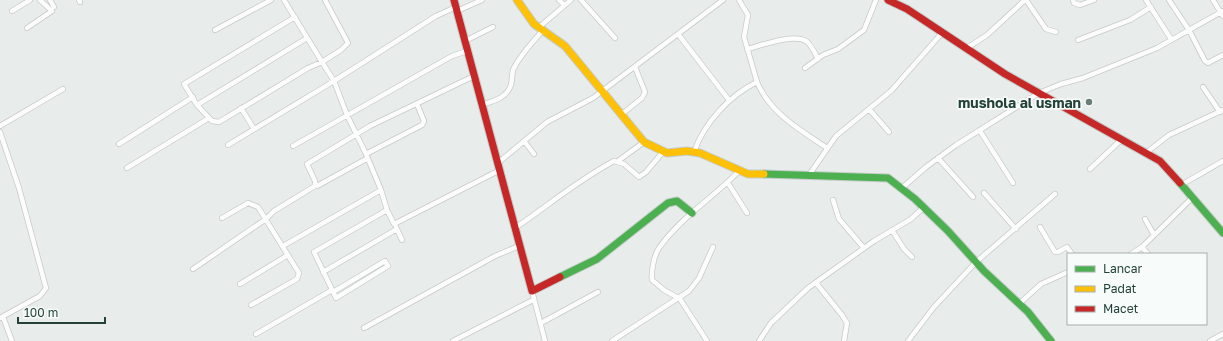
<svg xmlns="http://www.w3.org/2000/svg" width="1223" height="341" font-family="'Golos Text',sans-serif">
  <rect width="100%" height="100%" fill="#e8edeb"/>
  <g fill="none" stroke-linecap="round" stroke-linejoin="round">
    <defs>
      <path id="street" d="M50 0 54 7
        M79 0 80 2
        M284 0 322 62 341 50 348 43 325 0
        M559 0 564 5
        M581 0 615 38
        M1026 0 1046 29 1056 32
        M1073 0 1074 3 1080 5 1094 0
        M1146 0 1171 39
        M1169 0 1189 30 1205 61 1208 63 1223 55
        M1213 0 1223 16
        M12 11 30 0
        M457 11 482 0
        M295 17 184 84 197 105 212 121 219 122 308 68 322 62 334 81 436 16 456 7
        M27 28 52 11 40 0
        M538 28 571 0
        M215 30 271 0
        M678 34 729 100
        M1078 40 1130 20 1151 7
        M465 41 493 27
        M967 48 987 35 1025 0
        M747 49C760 46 793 33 806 41 811 44 815 53 818 59
        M805 68 823 55 838 49 864 30 876 0
        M757 82C770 113 800 130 827 148
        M1203 87 1220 112
        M197 105 307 38
        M481 105C493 101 506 99 511 85 512 81 512 75 513 70 519 56 533 42 543 30
        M241 108 254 129
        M869 109 889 132
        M622 114 642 98 645 92 635 67
        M0 126 63 89
        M980 131 1013 183
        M0 132 19 188 46 288 40 296 0 318
        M524 141 534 154
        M119 144 193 97
        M228 145 334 81 347 115 366 154 381 190 387 210 394 224 500 170
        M293 146 452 56 467 51
        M694 152C704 123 730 95 757 82L744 37 748 15 739 0
        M1147 152 1169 135 1223 110
        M366 154 422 125 424 121 417 104
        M368 158 317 186H315V181L307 164 370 126 474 76
        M938 158 973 197
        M618 161 644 142
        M499 162 547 122 593 98 723 0
        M127 168 209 118
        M1090 169 1122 139
        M809 175 836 136 891 91 942 33
        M728 183 747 213
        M1181 185 1223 161
        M902 188 926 167 956 145 1039 93 1061 84 1083 78 1157 48 1223 11
        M984 193 1016 229
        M833 200 839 219 864 248
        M222 218 248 203 258 207 299 273 297 279 251 305
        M1145 219 1154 235
        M396 227 402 240
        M1040 227 1055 252H1058L1067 247 1072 254
        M515 228C549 205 578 180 614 161L624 164 639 177 646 172 663 152
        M892 230 904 249 912 257
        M283 246 381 190
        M1142 247 1148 254
        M1131 254 1142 247 1192 198
        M193 269 266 219 274 211 315 186
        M323 272 397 229
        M816 283 842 315 847 323 844 341
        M240 284 288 255
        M532 291 545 341
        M333 292 385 261 388 266 336 298 314 252 387 210
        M1020 303 1041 284 1068 272
        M3 317 12 341
        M541 323 598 292
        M364 328 495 256 519 246
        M256 334 332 290
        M453 341 533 300
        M612 341 689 291 699 278 713 247
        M707 341 680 299 664 290 652 280C651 272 654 255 659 248 680 218 714 197 739 171
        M759 341 771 323 808 288 874 241 911 219 923 208
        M908 341 934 307 976 262 1055 194
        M1210 341 1223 334"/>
      <path id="fast" d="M764 174 888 178 915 199 948 231 984 271 1028 312 1051 341
        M1180 183 1223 233
        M560 277 597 259 668 203 677 201 692 213"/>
      <path id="slow" d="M517 0 534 24 565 46 644 142 667 153 687 151 700 153 748 174H764"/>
      <path id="jam" d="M454 0 532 291 560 277
        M888 0 907 9 1005 74 1160 161 1180 183"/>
    </defs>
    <use href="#street" stroke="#c5cac8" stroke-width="6"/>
    <use href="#fast" stroke="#c3cbc8" stroke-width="9"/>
    <use href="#slow" stroke="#c3cbc8" stroke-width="9"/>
    <use href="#jam" stroke="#c3cbc8" stroke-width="9"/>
    <use href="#street" stroke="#fcfcfc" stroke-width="4.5"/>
    <use href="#fast" stroke="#4caf50" stroke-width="7"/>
    <use href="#slow" stroke="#ffc107" stroke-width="7"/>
    <use href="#jam" stroke="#c62828" stroke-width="7"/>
  </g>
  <circle fill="#697e78" stroke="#f7fbf9" stroke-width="1.5" cx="1089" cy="102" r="4"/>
  <g text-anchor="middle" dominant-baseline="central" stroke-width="3.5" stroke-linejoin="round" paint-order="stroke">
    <g font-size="14" font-weight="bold" fill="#24423a" stroke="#f7fbf9" text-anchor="end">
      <text x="1081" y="102">mushola al usman</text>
    </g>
  </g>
  <rect x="1067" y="253" width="140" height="72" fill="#f7fbf9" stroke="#a3b1ad"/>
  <rect x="1075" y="266" width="20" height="6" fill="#4caf50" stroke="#a3b1ad"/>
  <text x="1103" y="273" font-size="12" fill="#24423a">Lancar</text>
  <rect x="1075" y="286" width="20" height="6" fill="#ffc107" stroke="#a3b1ad"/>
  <text x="1103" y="293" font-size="12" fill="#24423a">Padat</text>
  <rect x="1075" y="306" width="20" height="6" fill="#c62828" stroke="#a3b1ad"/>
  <text x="1103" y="313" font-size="12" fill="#24423a">Macet</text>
  <path d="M18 317v6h87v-6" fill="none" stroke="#24423a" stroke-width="2"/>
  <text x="24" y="317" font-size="12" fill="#24423a" stroke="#f7fbf9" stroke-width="3" paint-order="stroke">100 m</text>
</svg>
